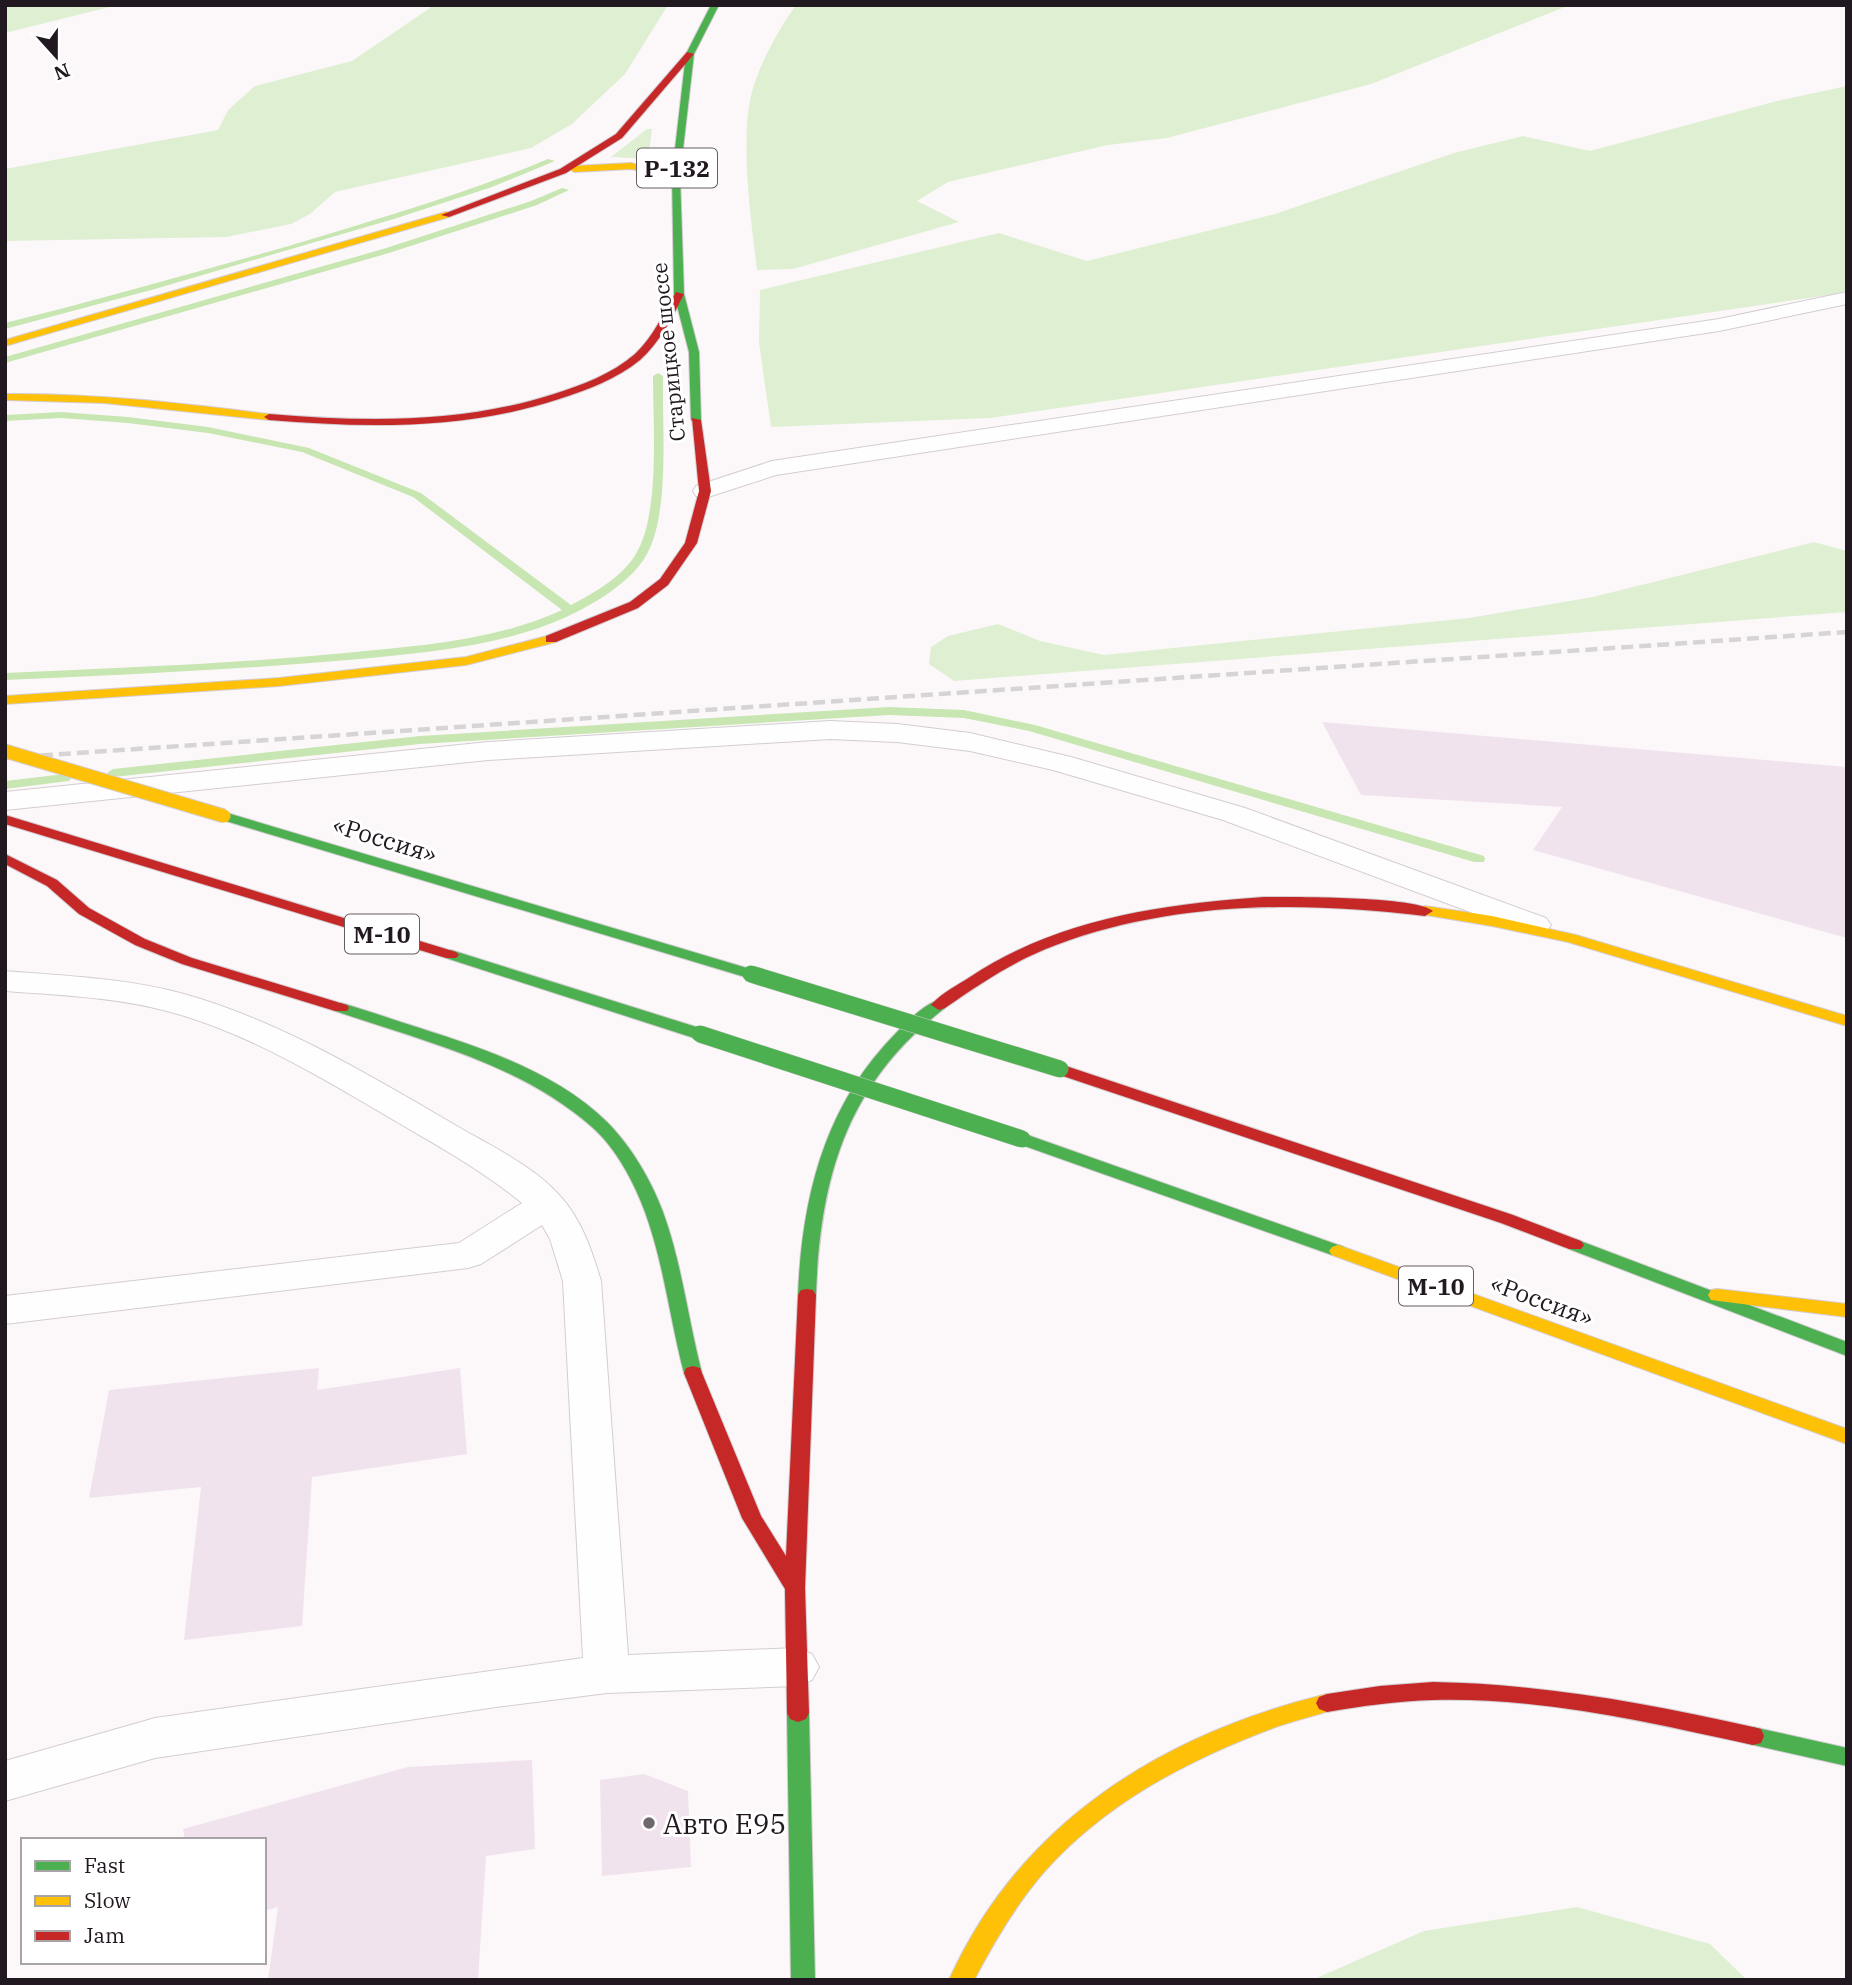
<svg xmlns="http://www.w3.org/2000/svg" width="1852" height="1985" font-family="'IBM Plex Serif',serif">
  <rect width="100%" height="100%" fill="#fcf8fa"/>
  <path fill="#dfefd2" d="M5 5H118L5 33Z
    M429 5H668L625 74 572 124 531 148 335 192 310 214 291 224 226 237 5 241V169L218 130 228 110 255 86 352 61 430 8Z
    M796 5H1570L1371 84 1167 138 1108 145 948 182 917 201 959 222 793 269 757 270C751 219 743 164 748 113 752 76 775 35 796 5Z
    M1847 86V290L1836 294 990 418 771 427 759 343 760 290 999 233 1087 261 1275 214 1454 153 1523 136 1590 151 1777 101Z
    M647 129H652L648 159 611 157Z
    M1814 542 1847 551V612L954 681 929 664 931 647 948 636 998 624 1040 641 1104 655 1469 618 1593 597Z
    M1577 1907 1710 1944 1747 1980H1312L1424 1931Z"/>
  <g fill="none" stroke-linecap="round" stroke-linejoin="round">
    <path fill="#c8e6b1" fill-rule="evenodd" d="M548 159 555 161 492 187 397 218 155 289 5 329V323C101 299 197 272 292 245 378 219 465 194 548 159Z
      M562 188 569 190 537 205 389 253 5 363V357L383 249 531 201Z
      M658 373 663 376C662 423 670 513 647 554 628 589 572 617 536 629 476 649 410 654 348 660 234 670 120 675 5 680V673C118 668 232 664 345 653 418 646 495 641 562 610L413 497 302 452 208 433 128 423 61 418 5 421V415L61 412 128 417 208 427 309 448 421 493 571 605C594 593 624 576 637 552 660 512 653 423 653 376Z
      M889 707 964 710 1035 725 1484 856 1485 859 1484 862H1474L1029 731 964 718 889 715 420 744 113 777 107 773 113 769 420 736Z
      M65 774 71 778 69 781 5 789V781Z"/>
  </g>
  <path fill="#f0e3ed" d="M1322 722 1847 767V938L1533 850 1562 807 1361 795Z
    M319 1368 317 1390 460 1368 467 1454 312 1477 302 1626 184 1640 201 1487 89 1498 109 1390Z
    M532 1760 535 1849 486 1856 478 1980H268L278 1907 264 1911V1840H185L183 1829 408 1767Z
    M644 1774 688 1791 691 1867 602 1876 600 1780Z"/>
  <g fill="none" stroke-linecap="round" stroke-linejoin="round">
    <defs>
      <path id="street" d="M1847 292V304L1719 331 776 475 705 498 696 496 693 491 696 486 772 461 1719 319Z
        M830 721 897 724 970 733 1071 757 1245 808 1546 918 1551 925 1546 932 1535 935 1524 932 1223 820 1053 770 970 751 897 742 830 739 488 760 5 810V792L488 742Z
        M5 971C65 976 126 978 184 994 280 1021 369 1075 455 1125 489 1145 534 1166 560 1196 582 1220 592 1251 601 1281L628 1655 796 1648 812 1654 819 1667 812 1680 796 1686 607 1693 496 1707 155 1758 5 1801V1761L155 1718 583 1658 563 1281 550 1239 542 1225 481 1264 468 1268 5 1324V1296L459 1243 522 1203C483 1171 440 1147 397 1122 326 1080 244 1030 163 1010 112 997 58 995 5 991Z"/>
      <path id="fast" d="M711 5H719L694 54 680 175 684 294 699 352 701 420 696 423 691 420 689 352 674 294 672 175 686 54Z
        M224 812 757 971 759 974 751 979 745 977 219 819 217 816Z
        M451 950 706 1030 708 1034 700 1039 694 1038 446 958 443 955Z
        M939 1000 947 1005 945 1008C847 1083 820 1177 816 1295L813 1300H801L798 1295C802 1196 825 1104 897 1032 908 1021 924 1004 939 1000Z
        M341 1003C363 1009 385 1017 407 1024 476 1046 554 1070 607 1122 631 1146 651 1180 663 1212 682 1264 688 1320 702 1373L700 1378 693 1380 686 1378 684 1373C670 1320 664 1264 645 1212 634 1182 616 1148 592 1127 521 1064 423 1041 335 1011L333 1008 335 1005Z
        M1022 1133 1344 1247 1347 1251 1344 1255H1332L1016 1143 1014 1139Z
        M1575 1239 1847 1342V1356L1569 1249 1566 1245 1569 1241Z
        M798 1704 806 1707 809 1713 815 1980H791L787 1713 790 1707Z
        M1753 1727 1847 1748V1766L1745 1743 1742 1736 1745 1729Z"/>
      <path id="slow" d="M631 163 680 175 676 178 631 169 574 172 570 169 574 166Z
        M446 212 451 215 449 217 5 346V340Z
        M5 394C94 393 181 403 269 414L274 417 269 420 104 403 5 400Z
        M551 635 556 636V642L466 665 279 686 5 704V696L279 678 466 657Z
        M1425 906 1492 916 1576 935 1847 1016V1026L1568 942 1492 926 1420 914 1417 911Z
        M1338 1245 1847 1429V1444L1332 1255 1329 1251 1332 1247Z
        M1717 1289 1847 1304V1317L1711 1300 1708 1295 1711 1290Z
        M1327 1694 1335 1697 1338 1703 1335 1709C1314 1716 1293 1721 1273 1728 1188 1760 1105 1803 1044 1872 1016 1904 994 1942 974 1980H949C1020 1822 1163 1734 1327 1694Z"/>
      <path id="jam" d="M687 52 694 54 622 138 566 173 449 217 441 215 560 169 616 134Z
        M676 292 684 294C672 318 660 342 640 360 617 379 587 390 559 399 465 430 367 428 269 420L264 417 269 414C365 422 461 424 554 394 582 385 612 374 635 354 654 336 663 314 676 292Z
        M692 418 701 420 711 491 697 543 668 585 638 608 556 642H546V636L630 602 660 579 685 543 699 491Z
        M5 815 456 952 459 955 456 958H446L5 824Z
        M5 854 57 880 89 908 145 939 192 958 347 1005 349 1008 347 1011H335L182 964 135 945 79 914 47 886 5 864Z
        M1264 897C1292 897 1416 896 1433 911L1425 916C1302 901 1174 901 1056 945 1015 960 980 984 945 1008L939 1010 931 1005C941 993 958 985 970 977 1057 919 1162 904 1264 897Z
        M1060 1064 1513 1215 1581 1241 1584 1245 1581 1249H1569L1501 1223 1054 1073 1052 1069 1054 1065Z
        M807 1289 813 1290 816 1295 805 1588 809 1713 806 1719 798 1722 790 1719 787 1713 785 1589 742 1518 684 1373 686 1368 693 1366 700 1368 702 1373 761 1516 786 1556 798 1295 801 1290Z
        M1433 1682C1542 1684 1647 1703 1753 1727L1761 1729 1764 1736 1761 1743 1753 1745C1648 1722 1541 1697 1433 1700 1397 1701 1362 1706 1327 1712L1319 1709 1316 1703 1319 1697 1327 1694 1380 1686Z"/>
    </defs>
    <use href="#street" stroke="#d3cdd1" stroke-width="2"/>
    <use href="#fast" stroke="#d3cdd1" stroke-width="2"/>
    <use href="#slow" stroke="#d3cdd1" stroke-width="2"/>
    <use href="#jam" stroke="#d3cdd1" stroke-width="2"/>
    <use href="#street" fill="#fffefe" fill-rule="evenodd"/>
    <use href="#fast" fill="#4caf50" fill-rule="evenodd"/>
    <use href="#slow" fill="#ffc107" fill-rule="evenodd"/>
    <use href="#jam" fill="#c62828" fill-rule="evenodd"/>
    <path stroke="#d6d4d5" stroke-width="4.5" stroke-dasharray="12 6" stroke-linecap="butt" d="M5 758 1847 632"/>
    <defs>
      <path id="fast-bridge" d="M751 974 1060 1069
        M700 1034 1022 1139"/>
      <path id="slow-bridge" d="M5 751 224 816"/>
    </defs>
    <use href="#fast-bridge" stroke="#d3cdd1" stroke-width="18" stroke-linecap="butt"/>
    <use href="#slow-bridge" stroke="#d3cdd1" stroke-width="15" stroke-linecap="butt"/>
    <use href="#fast-bridge" stroke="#4caf50" stroke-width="17"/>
    <use href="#slow-bridge" stroke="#ffc107" stroke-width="13"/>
  </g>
  <circle fill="#6e676c" stroke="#fff" stroke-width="2.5" cx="649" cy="1823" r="7"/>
  <g text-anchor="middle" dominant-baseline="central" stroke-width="6" stroke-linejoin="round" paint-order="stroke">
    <g font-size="21" fill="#221920" stroke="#fff">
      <text transform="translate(668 352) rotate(-96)">Старицкое шоссе</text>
    </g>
    <g fill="#fff" stroke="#645e63" stroke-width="2">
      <rect x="637" y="148.5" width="80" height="39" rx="5"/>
      <rect x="345" y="914.5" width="74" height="39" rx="5"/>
      <rect x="1399" y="1266.5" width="74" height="39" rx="5"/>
    </g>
    <g font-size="23" font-weight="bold" fill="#221920">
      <text x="677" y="168">Р-132</text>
      <text x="382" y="934">М-10</text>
      <text x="1436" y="1286">М-10</text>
    </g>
    <g font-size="24" fill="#221920" stroke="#fff">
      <text transform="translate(385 839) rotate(17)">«Россия»</text>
      <text transform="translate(1542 1300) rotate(20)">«Россия»</text>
    </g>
    <g font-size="28" fill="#221920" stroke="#fff" text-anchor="start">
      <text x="663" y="1823">Авто E95</text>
    </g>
  </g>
  <rect width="1852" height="1985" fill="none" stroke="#221920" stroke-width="14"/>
  <rect x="21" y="1838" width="245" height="126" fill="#ffffff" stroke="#a7a3a6" stroke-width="2"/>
  <rect x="35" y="1861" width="35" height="10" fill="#4caf50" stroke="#a7a3a6" stroke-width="2"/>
  <text x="84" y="1873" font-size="21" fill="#221920">Fast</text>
  <rect x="35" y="1896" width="35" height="10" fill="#ffc107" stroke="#a7a3a6" stroke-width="2"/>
  <text x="84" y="1908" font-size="21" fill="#221920">Slow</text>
  <rect x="35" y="1931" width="35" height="10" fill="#c62828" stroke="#a7a3a6" stroke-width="2"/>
  <text x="84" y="1943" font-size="21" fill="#221920">Jam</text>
  <g transform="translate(56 56) rotate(159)" stroke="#ffffff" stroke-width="5" paint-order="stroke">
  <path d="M0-5L12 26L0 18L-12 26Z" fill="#221920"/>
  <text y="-10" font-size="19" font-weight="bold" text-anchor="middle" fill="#221920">N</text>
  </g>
</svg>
